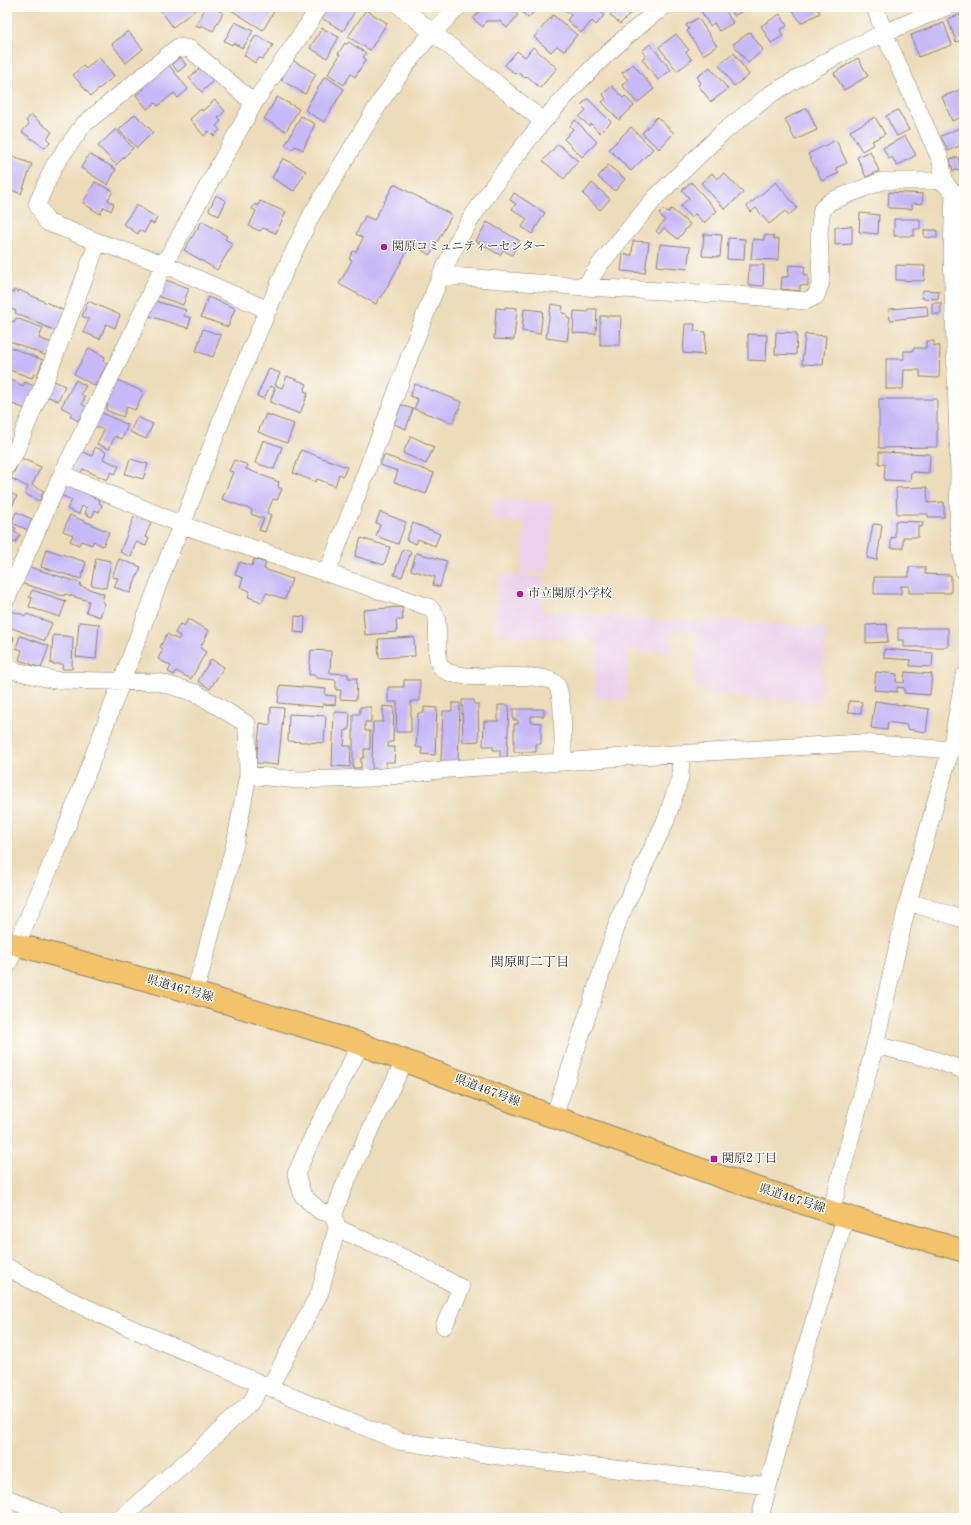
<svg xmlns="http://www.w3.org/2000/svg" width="971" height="1525" font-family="'Old Standard TT','Noto Serif JP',serif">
  <rect width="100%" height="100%" fill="#fdfcf7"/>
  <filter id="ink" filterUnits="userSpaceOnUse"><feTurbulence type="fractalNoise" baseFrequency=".025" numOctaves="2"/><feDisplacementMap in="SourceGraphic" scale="8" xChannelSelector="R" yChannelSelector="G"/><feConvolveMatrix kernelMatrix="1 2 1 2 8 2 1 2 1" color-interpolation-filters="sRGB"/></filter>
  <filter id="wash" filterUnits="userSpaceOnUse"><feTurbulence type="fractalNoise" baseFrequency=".012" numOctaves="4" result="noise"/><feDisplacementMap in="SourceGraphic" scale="16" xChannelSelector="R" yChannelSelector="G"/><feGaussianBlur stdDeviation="0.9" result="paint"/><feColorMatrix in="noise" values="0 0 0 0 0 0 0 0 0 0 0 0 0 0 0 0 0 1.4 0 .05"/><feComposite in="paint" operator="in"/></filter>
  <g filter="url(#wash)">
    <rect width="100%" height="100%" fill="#eddcb9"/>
    <path fill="#ebd1eb" d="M492 498 554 503 548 573 528 572V576L543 577 541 611 711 623 712 619 826 628 821 703 706 695 707 689 694 687 697 632 672 630 671 652 629 650 626 700 594 698 598 641 494 634 499 574 521 576 525 523 490 520Z"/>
    <g id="blocks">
      <path fill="#c7b9f7" d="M158 7H193L195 10 173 27Z
        M205 7H212L223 13 213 31 201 25 200 27 196 25 204 11 203 10Z
        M226 7H273L276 8 263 30Z
        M326 7H348L355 11 343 31 320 17Z
        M483 7H508L518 15 507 28 500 21H486L483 27 473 19Z
        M517 7H539L528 18Z
        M562 7H591L592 9 595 7 604 15 596 25 592 21 581 33 567 20 571 15Z
        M618 7H637L620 24 610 15Z
        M707 7H723L733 23 719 31 714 23 710 26 701 11Z
        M728 7H749L734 16Z
        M796 7H816L820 13 801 23 792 9Z
        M366 10 387 23 370 50 348 37Z
        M964 13V39L956 42 948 19Z
        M780 14 787 26 780 30 783 36 771 43 761 26Z
        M553 15 577 35 564 51 557 46 551 52 534 37Z
        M698 18 717 46 703 55 687 31 689 29 686 25Z
        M235 22 253 31 243 48 233 43 232 45 224 41Z
        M944 23 952 45 918 57 911 35Z
        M322 28 339 37 327 58 310 48Z
        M128 31 143 49 126 63 112 44Z
        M750 32 763 50 748 63 733 44Z
        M676 34 689 50 686 52 692 60 677 71 659 47Z
        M256 35 273 45 263 59 259 58 255 63 244 55Z
        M349 42 366 53 363 57 366 59 355 77 351 74 344 85 328 74 340 55 338 54 345 43 347 44Z
        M650 44 671 70 658 80 642 59 646 56 642 51Z
        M533 47 557 68 540 88 527 76 525 78 517 72 515 74 505 65 517 51 525 57Z
        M734 53 749 75 734 86 719 65Z
        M99 57 114 76 91 96 73 75 83 66 86 69Z
        M180 57 186 65 178 72 172 64Z
        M858 58 868 76 844 90 834 73Z
        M292 60 316 74 305 94 281 80Z
        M633 64 654 89 637 103 622 85 628 80 622 73Z
        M169 65 188 89 178 98 174 93 158 106 155 103 147 109 136 95 145 88 143 85Z
        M710 67 728 89 711 102 698 85 701 83 697 77Z
        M200 68 214 80 202 92 189 78Z
        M325 76 344 89 324 122 305 110Z
        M612 86 623 98 625 96 634 106 619 120 602 102 606 99 603 94Z
        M964 88V116L952 121 942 97Z
        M277 97 299 109 286 131 264 119Z
        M588 99 611 122 600 133 591 124 589 126 579 117 586 110 581 105Z
        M215 100 225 111 218 118 221 121 216 126 220 130 214 136 209 131 204 136 190 119 201 109 202 111Z
        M807 108 817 130 795 140 785 119Z
        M898 110 909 130 897 136 886 116Z
        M135 114 153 132 137 148 119 130Z
        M31 115 52 132 47 139 50 142 45 148 22 132 29 124 26 121Z
        M301 116 315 124 303 150 295 146 293 149 285 145Z
        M657 117 674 133 659 149 642 133Z
        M875 117 885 134 872 141 874 144 862 151 850 131Z
        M575 120 597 142 582 157 564 139 573 129 570 126Z
        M964 126V144L948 151 941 136Z
        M631 127 653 149 631 171 609 149Z
        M116 129 133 148 116 165 98 146Z
        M905 136 916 155 897 166 892 157 889 159 883 148Z
        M836 140 847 163 836 168 839 173 822 181 808 154Z
        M558 144 578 161 564 179 543 161Z
        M870 151 879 171 866 177 857 157Z
        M89 154 116 169 108 185 81 168Z
        M8 155 32 164 21 194 7 188 8 177 7 176V159Z
        M958 157 961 169 953 171 950 159Z
        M283 158 306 171 294 191 272 178Z
        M608 165 625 179 615 191 598 177Z
        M712 173 717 179 724 173 743 193 725 209 701 183Z
        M95 182 113 191 108 200 114 204 111 211 104 207 100 214 83 203Z
        M691 182 717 211 704 223 695 214 691 218 681 206 689 198 682 190Z
        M776 182 797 208 789 215 785 211 769 224 756 208 751 212 747 206Z
        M592 183 610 199 600 210 583 194Z
        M394 184 452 215 430 255 411 244 381 298 379 296 376 304 339 284 352 260 349 259 353 251 356 252 363 238 356 234 365 216 374 220Z
        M889 192 923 194 922 204 912 203V209L888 208Z
        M514 193 545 213 532 234 522 227 527 219 512 209 516 204 510 200Z
        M216 195 226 201 219 216 209 210Z
        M260 201 286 212 276 233 263 228 260 231 249 226 256 211 252 209 255 204 258 206Z
        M137 205 157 218 154 224 150 222 144 233 140 230 138 234 123 224Z
        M664 209 668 213 671 209 690 224 678 239 664 228 659 234 656 231 665 220 659 214Z
        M860 213 879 215 878 234 859 232Z
        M894 219H920V229H914V236H894Z
        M202 221 227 236 225 239 233 244 217 270 184 250Z
        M487 222 520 241 512 255 503 250 500 255 476 241Z
        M852 226V244L835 245V227Z
        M924 230H937V238L924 237Z
        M704 234 722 235 720 257 702 256Z
        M764 235 774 236 773 239H779L778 260 751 259 753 239 764 240Z
        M728 238 745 239 744 260 727 259Z
        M633 241 649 242 645 273 621 271 623 254 632 255Z
        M660 244 690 247 687 269 657 266Z
        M749 265H764L763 286 748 285Z
        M789 265 805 266 804 275H808V286L800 285V291L781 289 782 277H788Z
        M896 265 925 266 924 281 896 280Z
        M163 279 189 288 183 305 157 296Z
        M7 290 13 293 14 290 18 292 19 290 65 311 56 331 15 313 16 311 7 307 8 303H7Z
        M923 290 939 291 938 299 922 298Z
        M208 297 235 308 228 327 201 317Z
        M88 301 120 315 115 328 106 324 100 339 83 332 89 319 82 316Z
        M155 301 186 310 184 316 191 318 188 328 146 315Z
        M932 303H941V314H932Z
        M551 304 563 306 562 313 567 314V318L570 319 567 341 546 338Z
        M927 306 928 316 890 320 889 309Z
        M505 307 517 308 514 340 494 339 496 308 505 309Z
        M524 309 543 311 540 334 522 331Z
        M588 309H597L596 334 573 333 574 311 588 312Z
        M600 316H621L620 345H600Z
        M16 318 43 328 39 338 52 343 47 356 7 340V319L14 322Z
        M685 324H695L694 331 706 332 704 355 683 353Z
        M203 329 221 335 213 357 196 351Z
        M776 332 797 333 796 355 775 354Z
        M748 334 767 335 766 361 748 360Z
        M805 334 826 336 823 365 802 364Z
        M926 341H934V346H940L939 378 920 377V370H904L903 389H886V359H904V351H913V348H926Z
        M7 346 43 360 37 376 34 374 32 378 7 369Z
        M89 348 105 357 103 361 107 364 95 386 74 374Z
        M269 369 280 373 275 385 282 388 287 376 307 384 304 391 308 393 300 414 270 402 275 388 270 386 264 399 257 396Z
        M7 378 23 386 25 382 36 387 26 409 7 402Z
        M115 379 144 392 135 410 127 407 123 417 106 410 108 404 104 402Z
        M52 380 65 386 58 401 46 396Z
        M76 380 86 386 81 394 85 397 82 404 86 407 78 421 70 416 72 413 61 407Z
        M415 384 462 402 453 423 414 409 418 399 410 396Z
        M879 399H937V447L879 448Z
        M401 405 413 409 406 429 394 424Z
        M100 412 128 425 122 439 115 436 109 449 97 444 104 430 94 426Z
        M266 414 294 424 287 443 258 432Z
        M137 417 153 424 146 439 130 432Z
        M411 436 434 447 426 464 403 453Z
        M263 440 282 447 274 469 255 463Z
        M95 447 106 452 103 459 119 466 115 474 111 472 107 480 83 469 80 474 72 470 81 451 92 456Z
        M301 450 347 467 343 476 339 474 335 486 317 479 316 482 293 473Z
        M879 452 930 454 929 473 911 472 910 481 884 480 885 464H879Z
        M384 455 434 473 426 494 394 482 398 471 380 465Z
        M21 458 41 467 32 485 44 491 39 501 25 494 28 487 11 478Z
        M130 459 148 464 143 479 125 474Z
        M234 460 248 465 246 469 279 482 278 487 282 489 277 500 273 499 267 513 271 515 265 532 259 530 264 519 251 514 252 510 222 499 233 472 229 471Z
        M65 478 91 489 89 495 100 500 99 503 102 505 99 512 95 510 92 517 85 514 87 508 82 506 79 514 67 509 72 500 58 494Z
        M927 487 928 503 944 502V517H928V514H897L896 488Z
        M7 492 17 496 7 517Z
        M16 512 32 519 28 530 12 523Z
        M380 512 406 522 398 544 376 536 380 525 376 523Z
        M70 515 109 532 103 546 93 541 92 545 81 541 79 545 70 541 73 535 63 531Z
        M134 517 151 523 145 537 149 538 146 546 136 542 131 557 120 552Z
        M895 521 923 522 922 527H918V537H903V548H891V537L895 538Z
        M7 523 16 528 14 532 20 535 15 543 9 540 7 546Z
        M413 523 440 534 435 546 418 539 416 544 406 540Z
        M873 524 882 525 877 560 867 558Z
        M361 538 390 547 384 565 355 556Z
        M46 549 86 562 81 579 41 567Z
        M403 549 411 552 402 577 394 575Z
        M416 553 447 561 440 587 433 585 435 577 411 570Z
        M96 558 111 561 106 588 91 585Z
        M119 559 141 567 130 593 114 587 118 578 112 577Z
        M254 559 266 563 264 569 292 579 285 599 266 593 262 602 248 597 250 591 240 587 243 578 235 575 240 562 252 566Z
        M26 566 81 583 80 586 104 594 102 602 105 603 100 617 86 612 89 601 65 594 64 596 20 583Z
        M909 567H925V574L951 575V593H909V586H901V594H874V577H909Z
        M32 590 66 601 60 617 29 607 32 598 29 597Z
        M402 607 403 620H396L397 632 365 635 363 610Z
        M12 611 26 616 27 614 52 623 45 641 7 626Z
        M295 616 305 617 304 633 294 632Z
        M188 619 209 631 200 648 206 652 191 679 176 671 174 675 168 672 171 666 158 659 163 649 160 647 167 634 178 640 180 636 175 633 180 624 184 626Z
        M79 622 99 624 96 659 76 657Z
        M887 624 888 642 866 643V625Z
        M898 628H948V647H904V640H898Z
        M7 634 14 637 7 657Z
        M53 635 73 637 72 669H62L63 664H51Z
        M20 636 49 646 41 668 19 660 22 650 16 648Z
        M414 637 415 656 379 658 378 639Z
        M884 649 933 653 932 667 910 666 911 660 884 658Z
        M311 650 331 651 330 673 348 674V678H357L356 700 340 699 341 690H336V680L316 678V675H309Z
        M211 659 224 667 210 689 198 681Z
        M876 672 897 674 896 682 904 683 905 672 932 674 930 695 904 693V688L897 687V692L874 690Z
        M404 680H420V701H411V732H396L397 702H388V687H404Z
        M280 685 326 689 325 695 336 696 335 705 323 704V707L278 703Z
        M462 700H474V704H478L479 741 463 742Z
        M849 701 862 702 861 713 848 712Z
        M875 701 929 709 926 732 907 729V725L888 722 887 730 871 728Z
        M452 703H460L458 764 441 763 443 711H452Z
        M498 705H509L507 759H500V750H493V746H483L484 721H498Z
        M383 706 394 707 393 742H389L388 747H395L394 762H386V769H372L373 722H383Z
        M271 707 284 708 278 765 256 763 260 723 270 725Z
        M360 707H371V722H365V731H370V749H364V758H361V768H353V714H360Z
        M424 707 437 708 435 755 422 754V748L416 747 418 713H424Z
        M513 709H544V716H531V722L541 723V744H536V752H514V724H518V720H513Z
        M334 712 350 713 349 730H345L344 746H351L350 767 332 766Z
        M289 714 326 716 324 743 288 741Z"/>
    </g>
  </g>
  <g filter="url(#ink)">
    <use href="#blocks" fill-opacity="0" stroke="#8c8472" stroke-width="1"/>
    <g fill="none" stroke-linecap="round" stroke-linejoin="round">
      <defs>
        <path id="minor" d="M401 7 543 121
          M875 7 884 33 941 161C943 170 942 182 949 188
          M254 103 190 49 178 47 83 125 54 166 37 204 47 222 98 242 164 264 268 310
          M954 192 952 253 959 472 958 525 964 571
          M441 275 585 287 737 295 806 301 816 296 821 282 819 232 822 209 831 201 882 181H931L944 180
          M585 287 600 264 656 197 721 134 771 94 838 55 884 33 946 7
          M7 465 15 453 47 376 98 242
          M62 474 182 525 429 607C432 610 435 613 436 616 440 629 434 659 441 667 457 687 541 667 556 684 564 694 563 748 563 762
          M327 573C351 511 375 450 398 388 417 336 435 283 461 235 480 203 502 173 525 144 566 92 609 47 663 7
          M7 598 62 474 131 336 164 264 254 103 309 23 319 7
          M7 669 54 680 158 682 196 693 247 724 248 775 235 844 195 993
          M248 775 298 780 373 778 449 769 563 762 623 757 861 743 951 750
          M908 902 964 919
          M7 966 61 842 173 545 182 525 229 400 286 268 312 214 380 102 409 61 432 33 458 7
          M875 1045 932 1059 964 1070
          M554 1117 620 916 666 820 680 778 681 754
          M831 1212 875 1045 908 902 944 772 951 750 964 676
          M334 1214 320 1211 303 1196 296 1174 314 1134 361 1044
          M336 1224 334 1214 342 1191 363 1145 405 1060
          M7 1267 51 1291 121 1324 325 1411 399 1441 499 1456 768 1486
          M270 1387 320 1292 337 1228 417 1264 461 1288 444 1326
          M7 1498 53 1518
          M121 1518 195 1454 250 1403 255 1396 259 1383
          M760 1518C785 1416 815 1316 846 1216"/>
        <path id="major" d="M7 942 195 993 352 1041 554 1117 719 1176 831 1212 964 1251"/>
      </defs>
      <use href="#minor" stroke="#8c8472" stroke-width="18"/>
      <use href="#major" stroke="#8c8472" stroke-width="24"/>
      <use href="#minor" stroke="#fff" stroke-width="17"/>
      <use href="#major" stroke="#f2c36a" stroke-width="22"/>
    </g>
  </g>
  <g fill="#b5179e" stroke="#fdfcf7" stroke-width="1.5">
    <circle cx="384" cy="247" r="4"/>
    <circle cx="520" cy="594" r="4"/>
    <rect x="710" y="1155" width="8" height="8" rx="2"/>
  </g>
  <g text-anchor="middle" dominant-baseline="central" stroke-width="3" stroke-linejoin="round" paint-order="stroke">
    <g font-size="12" fill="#2b2b2b" stroke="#fdfcf7" text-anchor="start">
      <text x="392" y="247">関原コミュニティーセンター</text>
      <text x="528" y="594">市立関原小学校</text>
      <text x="722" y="1159">関原2丁目</text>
    </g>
    <g font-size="12" fill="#2b2b2b" stroke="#fdfcf7">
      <text transform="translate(180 989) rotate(16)">県道467号線</text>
      <text transform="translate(487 1091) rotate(21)">県道467号線</text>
      <text transform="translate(792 1199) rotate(18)">県道467号線</text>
    </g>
    <g font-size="13" fill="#2b2b2b" stroke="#fdfcf7">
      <text x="530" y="962">関原町二丁目</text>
    </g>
  </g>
  <rect width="971" height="1525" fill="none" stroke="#fdfcf7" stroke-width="24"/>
</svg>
